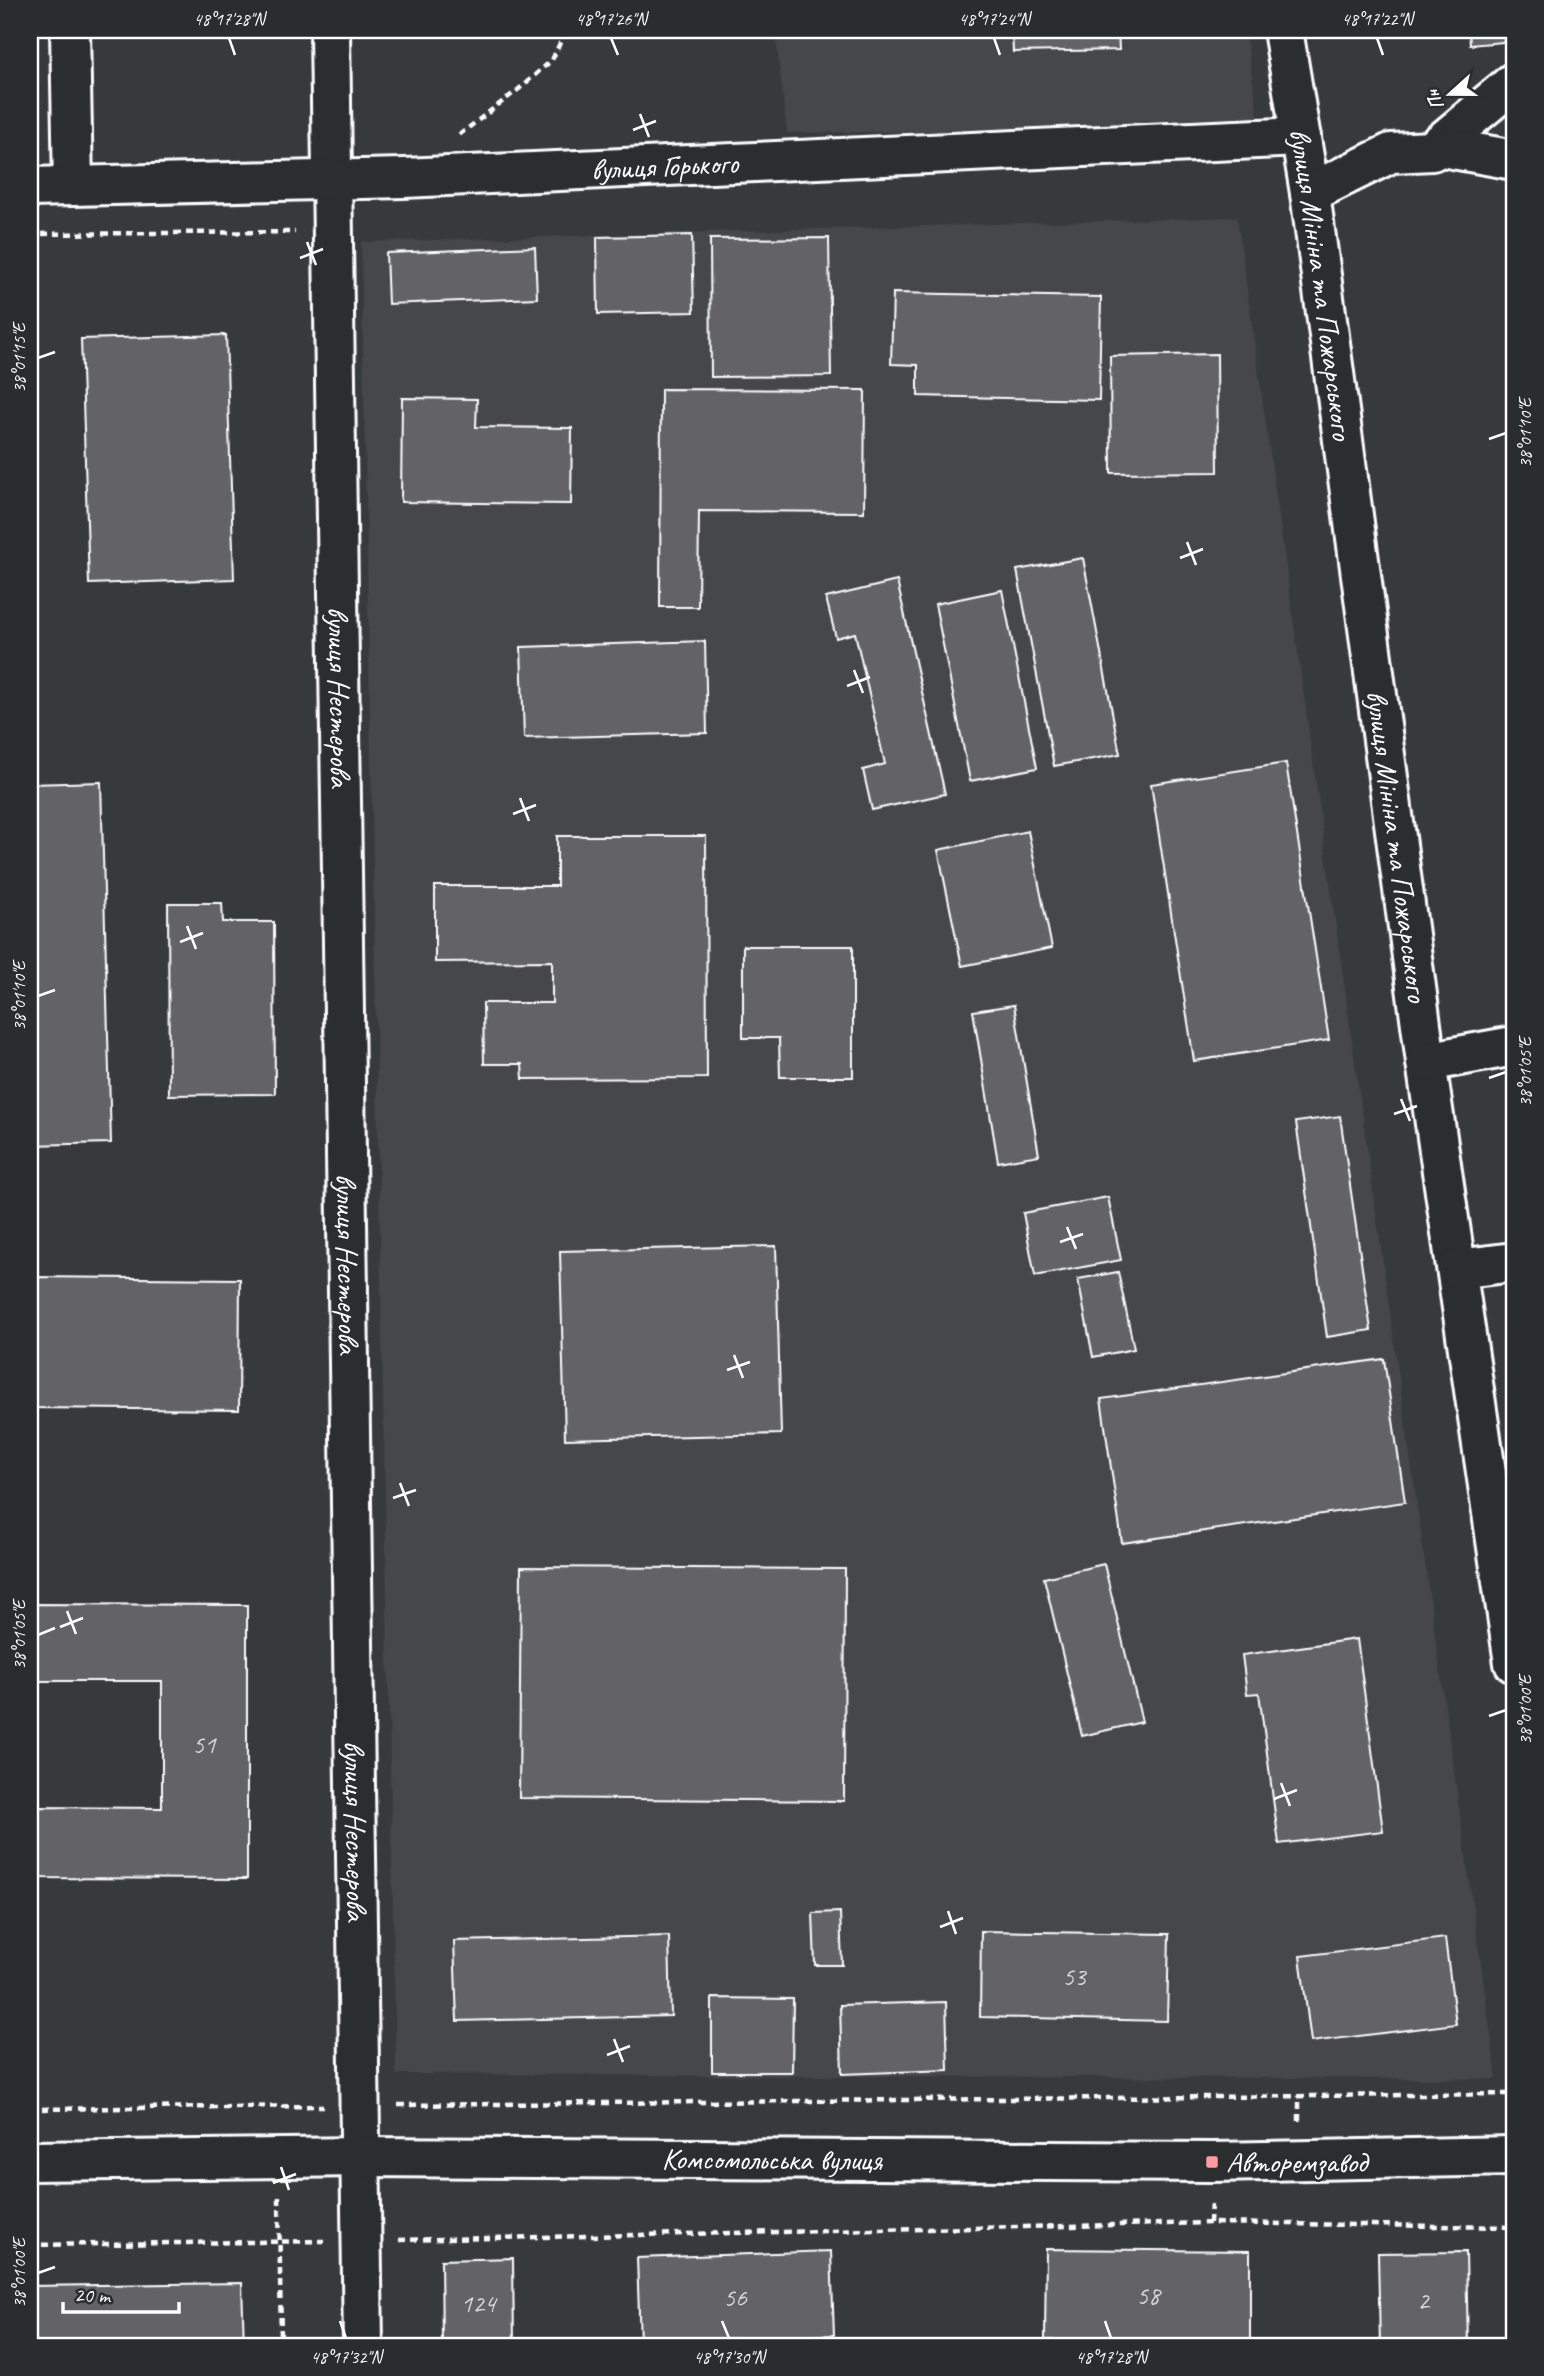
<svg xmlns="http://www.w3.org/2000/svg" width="1544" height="2376" font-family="Caveat,sans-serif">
  <rect width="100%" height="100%" fill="#373a3b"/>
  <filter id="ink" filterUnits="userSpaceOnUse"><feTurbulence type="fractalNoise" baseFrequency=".0143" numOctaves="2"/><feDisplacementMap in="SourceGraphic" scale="14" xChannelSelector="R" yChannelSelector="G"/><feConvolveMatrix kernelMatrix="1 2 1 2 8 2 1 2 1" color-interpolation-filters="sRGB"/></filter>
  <g filter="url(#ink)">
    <path fill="#444748" d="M775 30H1245L1260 128 787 133Z
      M1237 217 1497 2079 396 2074 361 242Z"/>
    <path fill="#636465" stroke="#fff" stroke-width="2" d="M1012 30H1118L1119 50 1013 52Z
      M1469 30H1514V41L1470 45Z
      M692 235 694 312 598 314 597 237Z
      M829 238 831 376 711 377 710 239Z
      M535 247 537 298 388 304 386 253Z
      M893 293 1101 297 1099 400 918 396V365L891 364Z
      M226 335 234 579 89 584 81 339Z
      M1217 354 1218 472 1111 473 1110 356Z
      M661 389 865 390 864 512 699 511 698 607H660Z
      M402 398 477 399 476 427 572 428 571 504 401 502Z
      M1083 558 1120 754 1054 766 1017 570Z
      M897 581 945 794 872 810 863 770 885 764 855 633 836 638 826 598Z
      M1002 590 1037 768 970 781 935 604Z
      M705 641 707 733 524 738 521 647Z
      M1286 763 1329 1040 1194 1061 1151 784Z
      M101 782 111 1143 30 1145V784Z
      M1028 831 1052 948 962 966 938 850Z
      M557 836H706L707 1078 523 1079 522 1064H484L483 1003H552V961L435 962V886H557Z
      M168 903H222L223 922H274L275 1094 169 1095Z
      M743 946H853V1077H780L779 1038H743Z
      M1014 1005 1039 1155 998 1162 973 1011Z
      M1340 1116 1371 1330 1327 1337 1296 1122Z
      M1108 1197 1121 1260 1035 1276 1023 1213Z
      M776 1246 781 1434 565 1439 560 1251Z
      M1118 1272 1134 1349 1093 1357 1078 1279Z
      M30 1277 240 1279 239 1410 30 1408Z
      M1384 1359 1405 1502 1122 1543 1101 1399Z
      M1104 1564 1142 1722 1082 1736 1044 1578Z
      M521 1567 845 1569 844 1801 519 1798Z
      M30 1604 247 1605V1879L30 1878V1807L162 1808V1681H30Z
      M1357 1639 1383 1831 1279 1844 1259 1693 1247 1694 1242 1655Z
      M840 1912 842 1965H815L813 1913Z
      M981 1931 1169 1934 1167 2021 980 2017Z
      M669 1936 671 2016 457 2021 454 1941Z
      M1445 1938 1456 2024 1311 2042 1300 1956Z
      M712 1998 793 1999 792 2072H712Z
      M946 2002 948 2070 842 2074 840 2005Z
      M1046 2249 1250 2251V2341L1045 2340Z
      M831 2251 834 2335 640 2342 637 2258Z
      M1466 2252 1468 2346H1380L1378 2253Z
      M513 2258 514 2346H442L441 2260Z
      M242 2283 244 2346H30V2286Z"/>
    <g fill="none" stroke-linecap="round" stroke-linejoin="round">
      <defs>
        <g id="minor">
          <path d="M70 30 73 186"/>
          <path id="s1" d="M330 30 363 2346"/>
          <path id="s2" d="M1283 30 1310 193 1426 1062 1514 1663"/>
          <path d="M1437 146 1514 82"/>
          <path id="s3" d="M30 187 404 178 1301 137"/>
          <path d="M1310 193 1391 153 1432 151 1437 146 1514 160"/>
          <path d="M1426 1062 1514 1046"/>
          <path d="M1457 1269 1514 1262"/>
          <path id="s4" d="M30 2161 361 2157 1212 2162 1514 2156"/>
        </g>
      </defs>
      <use href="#minor" stroke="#fff" stroke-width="44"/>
      <path stroke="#fff" stroke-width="4.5" stroke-dasharray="7 5" stroke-linecap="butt" d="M459 135 519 89 552 60 566 30
        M30 234 295 232
        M398 2105 1514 2094
        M30 2109 323 2106
        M1299 2121V2096
        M279 2197 281 2346
        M1210 2223 1211 2202
        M399 2240 1210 2223 1514 2227
        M30 2245 324 2241"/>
      <use href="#minor" stroke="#2a2d2e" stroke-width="38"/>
    </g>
  </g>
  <path fill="none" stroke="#fff" stroke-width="2.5" d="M229 38 235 55M611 38 618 55M994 38 1000 55M1377 38 1383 55M640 114 649 137M633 130 656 121M307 242 316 265M300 258 323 249M38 358 55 352M1489 439 1506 433M1187 542 1196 565M1180 558 1203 549M854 670 863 693M847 686 870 677M520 798 529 821M513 814 536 805M187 926 196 949M180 942 203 933M38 996 55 990M1489 1078 1506 1072M1401 1099 1410 1121M1394 1114 1417 1106M1067 1227 1076 1249M1060 1242 1083 1234M734 1355 743 1378M727 1370 750 1362M400 1483 409 1506M393 1498 416 1490M67 1611 76 1634M60 1627 83 1618M38 1635 55 1628M1489 1716 1506 1710M1281 1783 1290 1806M1274 1799 1297 1790M948 1911 956 1934M940 1927 963 1918M614 2039 623 2062M607 2055 630 2046M281 2167 289 2190M273 2183 296 2174M38 2273 55 2267M340 2321 346 2338M722 2321 729 2338M1105 2321 1111 2338"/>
  <rect fill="#ff9aa2" stroke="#2a2d2e" stroke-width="2.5" x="1205" y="2155" width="14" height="14" rx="3.5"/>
  <g text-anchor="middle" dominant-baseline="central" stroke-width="5" stroke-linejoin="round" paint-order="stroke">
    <g font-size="26" fill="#d8d8d8">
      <text x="204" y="1744">51</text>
      <text x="1074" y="1976">53</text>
      <text x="1148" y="2295">58</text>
      <text x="735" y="2297">56</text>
      <text x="1423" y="2300">2</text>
      <text x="478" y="2303">124</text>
    </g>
    <g font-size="30" fill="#fff" stroke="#2a2d2e">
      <text stroke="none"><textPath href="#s3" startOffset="635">вулиця Горького</textPath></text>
      <text stroke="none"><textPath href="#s2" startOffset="257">вулиця Мініна та Пожарського</textPath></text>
      <text stroke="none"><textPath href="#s1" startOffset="667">вулиця Нестерова</textPath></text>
      <text stroke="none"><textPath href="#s2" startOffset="824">вулиця Мініна та Пожарського</textPath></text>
      <text stroke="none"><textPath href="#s1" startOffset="1234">вулиця Нестерова</textPath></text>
      <text stroke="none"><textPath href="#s1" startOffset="1801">вулиця Нестерова</textPath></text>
      <text stroke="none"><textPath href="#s4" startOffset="742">Комсомольська вулиця</textPath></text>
    </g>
    <g font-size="30" fill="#fff" stroke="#2a2d2e" text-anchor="start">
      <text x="1226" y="2162">Авторемзавод</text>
    </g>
  </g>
  <rect width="1544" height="2376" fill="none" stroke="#2a2d2e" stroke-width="77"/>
  <g transform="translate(1450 94) rotate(249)" stroke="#2a2d2e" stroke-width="5" paint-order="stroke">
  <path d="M0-5L12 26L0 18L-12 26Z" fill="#ffffff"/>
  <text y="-10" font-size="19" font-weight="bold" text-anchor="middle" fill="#ffffff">Пн</text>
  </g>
  <path d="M63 2302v10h116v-10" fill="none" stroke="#ffffff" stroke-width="3.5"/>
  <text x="74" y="2302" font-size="21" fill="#ffffff" stroke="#2a2d2e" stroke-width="5" paint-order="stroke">20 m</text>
  <rect x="38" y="38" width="1468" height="2300" fill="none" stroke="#fff" stroke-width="2.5"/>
  <g font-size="18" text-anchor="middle" fill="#fff">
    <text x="229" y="25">48°17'28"N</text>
    <text x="611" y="25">48°17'26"N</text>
    <text x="994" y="25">48°17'24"N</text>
    <text x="1377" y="25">48°17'22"N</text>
    <text transform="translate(19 358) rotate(-90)" y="6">38°01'15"E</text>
    <text transform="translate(1525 433) rotate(-90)" y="6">38°01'10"E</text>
    <text transform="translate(19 996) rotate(-90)" y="6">38°01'10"E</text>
    <text transform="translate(1525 1072) rotate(-90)" y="6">38°01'05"E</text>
    <text transform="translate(19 1635) rotate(-90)" y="6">38°01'05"E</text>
    <text transform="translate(1525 1710) rotate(-90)" y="6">38°01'00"E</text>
    <text transform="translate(19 2273) rotate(-90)" y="6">38°01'00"E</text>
    <text x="346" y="2363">48°17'32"N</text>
    <text x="729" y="2363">48°17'30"N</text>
    <text x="1111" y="2363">48°17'28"N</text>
  </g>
</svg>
